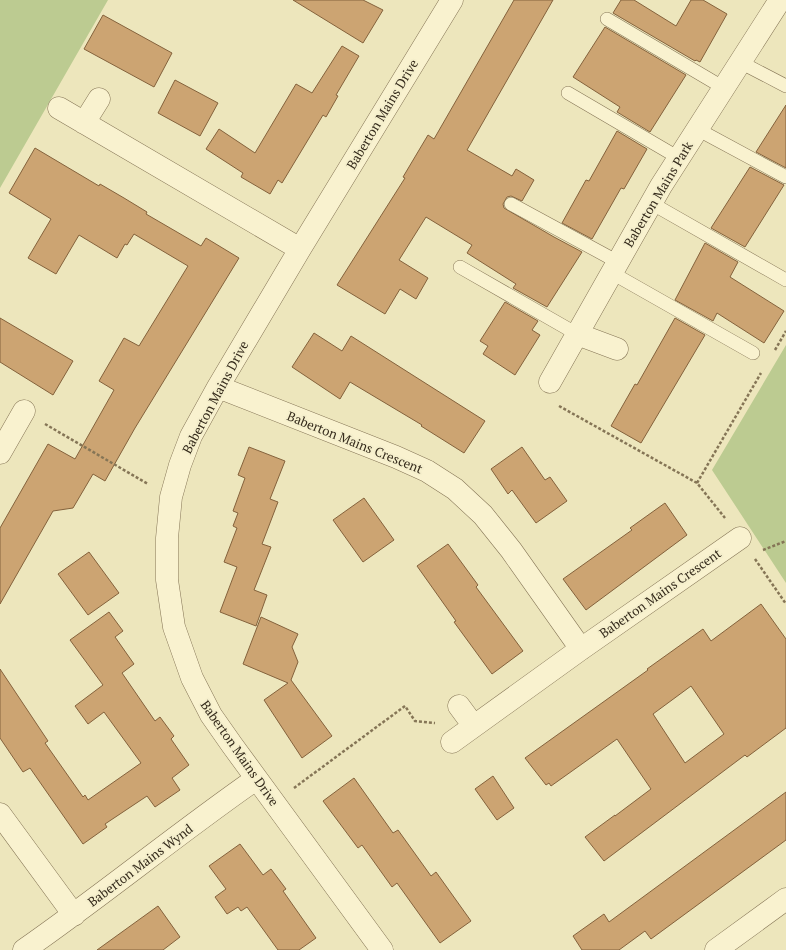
<svg xmlns="http://www.w3.org/2000/svg" width="786" height="950" font-family="'PT Serif',serif">
  <rect width="100%" height="100%" fill="#ede6bc"/>
  <path fill="#bccb91" d="M0 0H108L0 188Z
    M786 345V583L712 470Z"/>
  <path fill="#cca472" stroke="#84623c" fill-rule="evenodd" d="M293 0H363L383 10 363 43Z
    M514 0H553L467 150 512 176 516 169 534 180 522 201 511 196 507 197 503 204 504 208 554 237 582 252 547 307 513 288 516 284 467 253 472 245 426 217 399 260 428 278 416 299 400 289 385 314 337 285 405 178 403 177 428 135 434 139Z
    M621 0H634L676 26 691 0H703L727 14 700 62 696 60 695 61 613 13Z
    M103 15 172 53 154 87 84 49Z
    M605 27 686 75 650 132 617 112 620 107 573 77Z
    M342 46 359 56 336 95 338 96 326 117 323 115 282 183 278 180 270 194 241 177 243 173 206 149 219 129 255 153 296 84 312 93Z
    M175 80 218 103 200 136 158 113Z
    M786 105V168L756 152Z
    M617 131 647 149 624 189 621 188 592 239 562 223 586 180 589 181Z
    M35 148 99 186 100 184 124 198 147 212 146 214 201 246 206 238 239 258 135 428 105 481 93 474 73 508 53 511 0 604V528L48 444 75 459 114 390 99 381 124 338 139 346 188 266 134 234 127 245 125 244 117 258 79 235 56 274 28 258 51 219 9 193Z
    M750 167 784 185 745 247 711 228Z
    M705 243 738 262 730 277 784 311 764 343 717 313 713 321 675 300Z
    M505 302 538 321 532 330 540 335 515 375 483 354 488 346 480 341Z
    M0 318 73 361 53 395 0 362Z
    M675 318 705 335 641 443 611 426 635 384 637 385Z
    M314 333 342 351 351 336 485 421 464 453 421 426 422 425 350 382 340 399 292 367Z
    M249 447 285 461 270 499 278 502 262 544 271 547 254 590 267 595 256 626 220 612 237 567 224 562 237 528 233 526 238 513 233 511 245 478 238 475Z
    M522 447 545 480 550 477 567 501 536 523 512 490 508 494 491 469Z
    M364 498 394 540 363 562 333 520Z
    M665 503 687 535 586 610 563 579 632 530 630 528Z
    M448 544 478 585 476 587 523 651 492 674 454 622 456 621 417 566Z
    M89 552 119 593 88 615 58 574Z
    M761 604 786 639V728L747 757 745 755 604 861 585 837 615 815V816L651 789 617 739 551 786 549 783 546 785 525 758 648 670 647 669 703 629 711 641ZM691 686 724 734 685 763 653 714Z
    M109 612 123 631 115 637 134 664 122 673 155 721 160 717 174 736 171 739 189 765 172 778 180 790 155 807 147 796 105 824 107 827 83 844 30 768 23 772 0 738V669L48 741 45 743 83 797 85 795 88 800 141 763 104 712 88 724 75 706 103 685 70 640Z
    M261 617 298 634 292 647 298 662 291 680 332 736 302 758 264 700 288 683 243 664Z
    M493 776 514 808 497 820 475 789Z
    M354 778 393 833 398 830 431 876 436 872 471 921 440 943 397 883 392 887 362 845 358 848 323 801Z
    M786 792V840L651 939 645 931 619 950H582L573 936 604 914 609 922Z
    M240 844 263 875 271 869 286 889 283 891 316 938 299 950H278L247 907 241 911 238 907 227 914 215 897 226 889 209 866Z
    M158 906 180 937 163 950H97Z"/>
  <g fill="none" stroke-linecap="round" stroke-linejoin="round">
    <defs>
      <path id="lane" d="M607 19 724 88
        M740 62 786 86
        M568 93 679 158
        M697 129 786 177
        M651 203 786 280
        M511 204 618 262
        M460 267 577 334
        M612 273 753 353"/>
      <path id="street" d="M59 108 300 249
        M84 123 99 99
        M577 334 617 349
        M550 382 661 186 780 0
        M218 387 396 457 427 471 455 489 483 515 511 550 581 649
        M0 453 24 411
        M459 706 473 725
        M452 742 581 649 740 538
        M0 814 74 915
        M24 950C103 895 177 834 256 779
        M382 950 232 745 211 715 192 678 174 627 167 580V538L171 497 180 465 191 436 218 387 300 249 452 0
        M716 950 786 899"/>
    </defs>
    <use href="#lane" stroke="#857556" stroke-width="14"/>
    <use href="#street" stroke="#857556" stroke-width="23"/>
    <path stroke="#857556" stroke-width="2.5" stroke-dasharray="3 2" stroke-linecap="butt" d="M775 350 786 331
      M559 406 697 483 725 518
      M45 424 148 484
      M697 483 761 373
      M763 550 786 541
      M755 559 786 604
      M294 788 405 706 415 721 435 723"/>
    <use href="#lane" stroke="#f9f2cf" stroke-width="13"/>
    <use href="#street" stroke="#f9f2cf" stroke-width="22"/>
  </g>
  <g text-anchor="middle" dominant-baseline="central" stroke-width="4" stroke-linejoin="round" paint-order="stroke">
    <g font-size="13" fill="#342a1b" stroke="#f5efcc">
      <text transform="translate(382 114) rotate(-59)">Baberton Mains Drive</text>
      <text transform="translate(658 194) rotate(-59)">Baberton Mains Park</text>
      <text transform="translate(215 397) rotate(-62)">Baberton Mains Drive</text>
      <text transform="translate(355 442) rotate(22)">Baberton Mains Crescent</text>
      <text transform="translate(660 593) rotate(-35)">Baberton Mains Crescent</text>
      <text transform="translate(240 753) rotate(55)">Baberton Mains Drive</text>
      <text transform="translate(140 865) rotate(-37)">Baberton Mains Wynd</text>
    </g>
  </g>
</svg>
